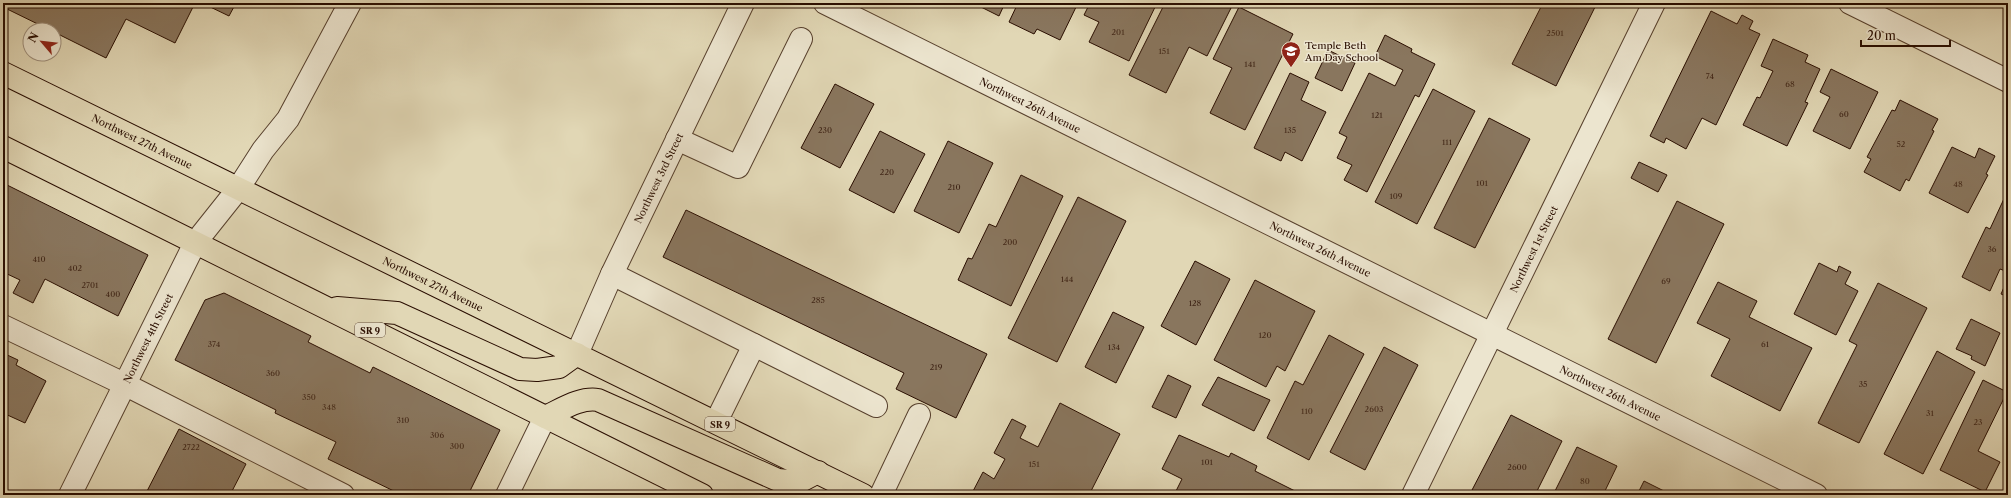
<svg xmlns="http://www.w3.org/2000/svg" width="2011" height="498" font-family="'Libre Caslon Text',serif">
  <rect width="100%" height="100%" fill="#e1d7b5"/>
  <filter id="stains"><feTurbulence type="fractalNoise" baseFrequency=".005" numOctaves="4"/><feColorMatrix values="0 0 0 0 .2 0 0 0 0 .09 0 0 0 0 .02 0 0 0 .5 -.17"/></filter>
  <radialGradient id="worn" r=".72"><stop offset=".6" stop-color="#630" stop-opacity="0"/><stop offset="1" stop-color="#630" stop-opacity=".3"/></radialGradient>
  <path fill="#89765e" stroke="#290d00" d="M3 3H195L175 43 126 19 106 58 54 32V30H50L3 7Z
    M202 3H236L229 16Z
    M973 3H1005L999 16Z
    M1018 3H1078L1060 40 1037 29 1034 34 1009 22Z
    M1090 3H1157L1129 61 1089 42 1099 22 1084 15Z
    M1165 3 1233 4 1207 56 1189 47 1166 93 1129 75Z
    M1543 3H1597L1556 86 1512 64Z
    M1239 7 1293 34 1245 130 1210 113 1232 68 1213 59Z
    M1711 11 1737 24 1742 15 1753 21 1749 29 1760 34 1716 125 1702 118 1686 149 1666 138 1664 143 1650 136Z
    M1385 35 1412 49 1411 52 1435 64 1419 97 1415 95 1367 192 1344 180 1352 165 1337 158 1347 137 1339 133 1369 73 1395 86 1403 70 1375 56Z
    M1773 39 1808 55 1805 62 1820 69 1805 102 1808 103 1787 146 1743 125 1757 97 1760 98 1773 71 1761 66Z
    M1328 50 1355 63 1342 91 1315 78Z
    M1831 69 1878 92 1850 149 1813 131 1830 97 1820 92Z
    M1290 73 1309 82 1301 100 1326 112 1302 161 1285 152 1281 161 1254 148Z
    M835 84 874 104 840 168 801 148Z
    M1433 89 1475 111 1417 224 1375 202Z
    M1900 100 1938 119 1932 130 1934 131 1909 181 1906 179 1900 191 1864 172 1871 159 1867 157 1892 110 1895 111Z
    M1489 118 1530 139 1475 248 1434 228Z
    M880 131 925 154 894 213 849 190Z
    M948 141 993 163 959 233 914 211Z
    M1952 147 1975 158 1979 148 1995 156 1986 174 1988 175 1968 213 1929 193Z
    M1639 162 1667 175 1658 192 1631 178Z
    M1021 175 1063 196 1011 306 958 280 968 258 972 259 989 224 996 227Z
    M3 183 148 255 118 316 45 279 33 303 13 293 20 280 3 272Z
    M2008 190V272L2000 269 1990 291 1962 277 1986 227 1990 229Z
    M1078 197 1126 221 1057 362 1008 338Z
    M1677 201 1724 224 1656 363 1608 339Z
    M686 210 987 354 956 418 896 389 904 373 663 257Z
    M1195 261 1230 279 1196 345 1161 326Z
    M1819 263 1837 272 1839 266 1851 272 1845 284 1858 291 1836 335 1794 314Z
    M2008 278V297L2001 294Z
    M1255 280 1315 311 1285 371 1277 366 1266 387 1214 360Z
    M1718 282 1757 301 1749 317 1812 348 1780 411 1711 376 1730 339 1697 323Z
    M1878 283 1927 308 1859 443 1818 423 1857 345 1849 341Z
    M224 293 311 336 308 342 370 373 373 367 500 430 468 495H402L328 459 336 442 275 413 276 410 175 360 205 300Z
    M1113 312 1144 327 1116 383 1085 367Z
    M1971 319 2000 333 1985 366 1971 359 1972 356 1956 349Z
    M1329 335 1364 354 1309 460 1267 438 1295 381 1303 385Z
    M1384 347 1418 365 1365 470 1330 452Z
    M1937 351 1975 372 1923 474 1884 454Z
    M3 353 18 360 16 365 46 381 25 423 3 413Z
    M1168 375 1191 386 1176 418 1152 407Z
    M1218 377 1270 400 1254 431 1202 405Z
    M1983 380 2007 392 1978 451 2000 462 1985 492 1940 470Z
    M1060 403 1120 434 1089 495H971L983 472 994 479 1005 459 994 453 1012 419 1026 426 1020 438 1038 447Z
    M1511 415 1562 441 1535 495H1476L1471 492Z
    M179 429 246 464 230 495H145Z
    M1179 435 1229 457 1231 453 1257 466 1255 471 1303 495H1174L1182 479 1162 469Z
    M1577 447 1617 466 1603 495H1553Z
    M1644 481 1672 495H1637Z"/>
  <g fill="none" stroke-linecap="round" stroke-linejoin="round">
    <defs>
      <g id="minor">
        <path id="s1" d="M825 3 1816 495"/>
        <path d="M1850 3 2008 81"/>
        <path d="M677 139 738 167 801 39"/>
        <path d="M612 274 876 406"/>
        <path d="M3 326 124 384 343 495"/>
        <path id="s2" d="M577 354 612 274 743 3"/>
        <path d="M716 422 754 345"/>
        <path id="s3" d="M70 495 195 243 238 189 263 150 288 119 350 3"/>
        <path d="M507 495 545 417"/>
        <path d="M881 495 919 415"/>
        <path id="s4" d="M1413 495 1654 3"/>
      </g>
      <g id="highway">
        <path id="s5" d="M3 73 863 495"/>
        <path d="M3 147 702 495"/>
        <path d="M337 308 397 313 520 369 537 370 559 367 577 354"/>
        <path d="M545 417C561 410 580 397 598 400L778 480 799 482 818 472"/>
      </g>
    </defs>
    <use href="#minor" stroke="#57402d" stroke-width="24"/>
    <use href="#highway" stroke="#290d00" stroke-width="24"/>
    <use href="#minor" stroke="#ece5cf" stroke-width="22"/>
    <use href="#highway" stroke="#e1d7b5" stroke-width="22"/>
  </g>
  <defs>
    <symbol id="school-pin" viewBox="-11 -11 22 30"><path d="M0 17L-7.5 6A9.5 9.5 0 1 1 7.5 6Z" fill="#8f2418" stroke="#ece5cf"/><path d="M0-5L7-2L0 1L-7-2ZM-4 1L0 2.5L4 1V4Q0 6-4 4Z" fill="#fff"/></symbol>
  </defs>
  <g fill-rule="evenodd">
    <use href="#school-pin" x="1280" y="40" width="22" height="30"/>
  </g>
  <g text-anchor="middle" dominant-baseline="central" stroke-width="3" stroke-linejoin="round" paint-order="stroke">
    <g font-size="8" fill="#412718">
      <text x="1118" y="32">201</text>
      <text x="1555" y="33">2501</text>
      <text x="1164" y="51">151</text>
      <text x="1250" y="64">141</text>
      <text x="1710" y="76">74</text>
      <text x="1790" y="84">68</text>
      <text x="1844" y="114">60</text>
      <text x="1377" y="115">121</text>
      <text x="825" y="130">230</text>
      <text x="1290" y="130">135</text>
      <text x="1447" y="142">111</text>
      <text x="1901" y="144">52</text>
      <text x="887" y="172">220</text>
      <text x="1482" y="183">101</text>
      <text x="1958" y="184">48</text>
      <text x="954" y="187">210</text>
      <text x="1396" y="196">109</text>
      <text x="1010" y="242">200</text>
      <text x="1992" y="249">36</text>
      <text x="39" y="259">410</text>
      <text x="75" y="268">402</text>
      <text x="1067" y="279">144</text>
      <text x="1666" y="281">69</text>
      <text x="90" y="285">2701</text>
      <text x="113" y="294">400</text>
      <text x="818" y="300">285</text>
      <text x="1195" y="303">128</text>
      <text x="1265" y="335">120</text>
      <text x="214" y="344">374</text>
      <text x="1765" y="344">61</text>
      <text x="1114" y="347">134</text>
      <text x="936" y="367">219</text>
      <text x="273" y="373">360</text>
      <text x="1863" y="384">35</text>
      <text x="309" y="397">350</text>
      <text x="329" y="407">348</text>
      <text x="1374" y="409">2603</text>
      <text x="1307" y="411">110</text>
      <text x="1930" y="413">31</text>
      <text x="403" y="420">310</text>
      <text x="1978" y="422">23</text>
      <text x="437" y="435">306</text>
      <text x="457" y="446">300</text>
      <text x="191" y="447">2722</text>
      <text x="1207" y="462">101</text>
      <text x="1034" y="464">151</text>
      <text x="1517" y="467">2600</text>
      <text x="1585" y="481">80</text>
    </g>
    <g fill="#ece5cf" stroke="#644e3e" stroke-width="1">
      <rect x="355" y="323" width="30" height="14" rx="3"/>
      <rect x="705" y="417" width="30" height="14" rx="3"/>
    </g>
    <g font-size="9" font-weight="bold" fill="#290d00">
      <text x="370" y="330">SR 9</text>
      <text x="720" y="424">SR 9</text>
    </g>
    <g font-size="10" fill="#290d00" stroke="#ece5cf" text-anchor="start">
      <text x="1305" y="45">Temple Beth<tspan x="1305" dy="12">Am Day School</tspan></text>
    </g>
    <g font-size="10" fill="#290d00" stroke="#ece5cf">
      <text stroke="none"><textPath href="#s1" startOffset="229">Northwest 26th Avenue</textPath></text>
      <text stroke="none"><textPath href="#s5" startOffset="155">Northwest 27th Avenue</textPath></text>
      <text stroke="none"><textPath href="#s2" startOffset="194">Northwest 3rd Street</textPath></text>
      <text stroke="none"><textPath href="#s4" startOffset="274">Northwest 1st Street</textPath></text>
      <text stroke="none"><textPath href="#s1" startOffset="553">Northwest 26th Avenue</textPath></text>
      <text stroke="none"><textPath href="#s5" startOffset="479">Northwest 27th Avenue</textPath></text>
      <text stroke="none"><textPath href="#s3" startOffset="175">Northwest 4th Street</textPath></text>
      <text stroke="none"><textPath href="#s1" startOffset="877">Northwest 26th Avenue</textPath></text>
    </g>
  </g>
  <rect width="2011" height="498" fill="none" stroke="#e1d7b5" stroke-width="16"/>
  <rect x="4" y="4" width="2003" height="490" fill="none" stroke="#290d00" stroke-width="2"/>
  <rect x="8" y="8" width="1995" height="482" fill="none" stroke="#290d00"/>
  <g transform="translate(42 42) rotate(298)"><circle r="19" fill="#ece5cf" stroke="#9e8f7c"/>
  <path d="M0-3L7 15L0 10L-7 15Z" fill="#8f2418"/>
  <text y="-6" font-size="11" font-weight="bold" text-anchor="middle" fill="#290d00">N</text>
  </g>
  <path d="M1861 40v6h89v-6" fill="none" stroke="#290d00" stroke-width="2"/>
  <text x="1867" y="40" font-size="12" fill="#290d00" stroke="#ece5cf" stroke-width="3" paint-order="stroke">20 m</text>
  <rect width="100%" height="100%" filter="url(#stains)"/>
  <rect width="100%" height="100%" fill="url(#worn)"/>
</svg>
